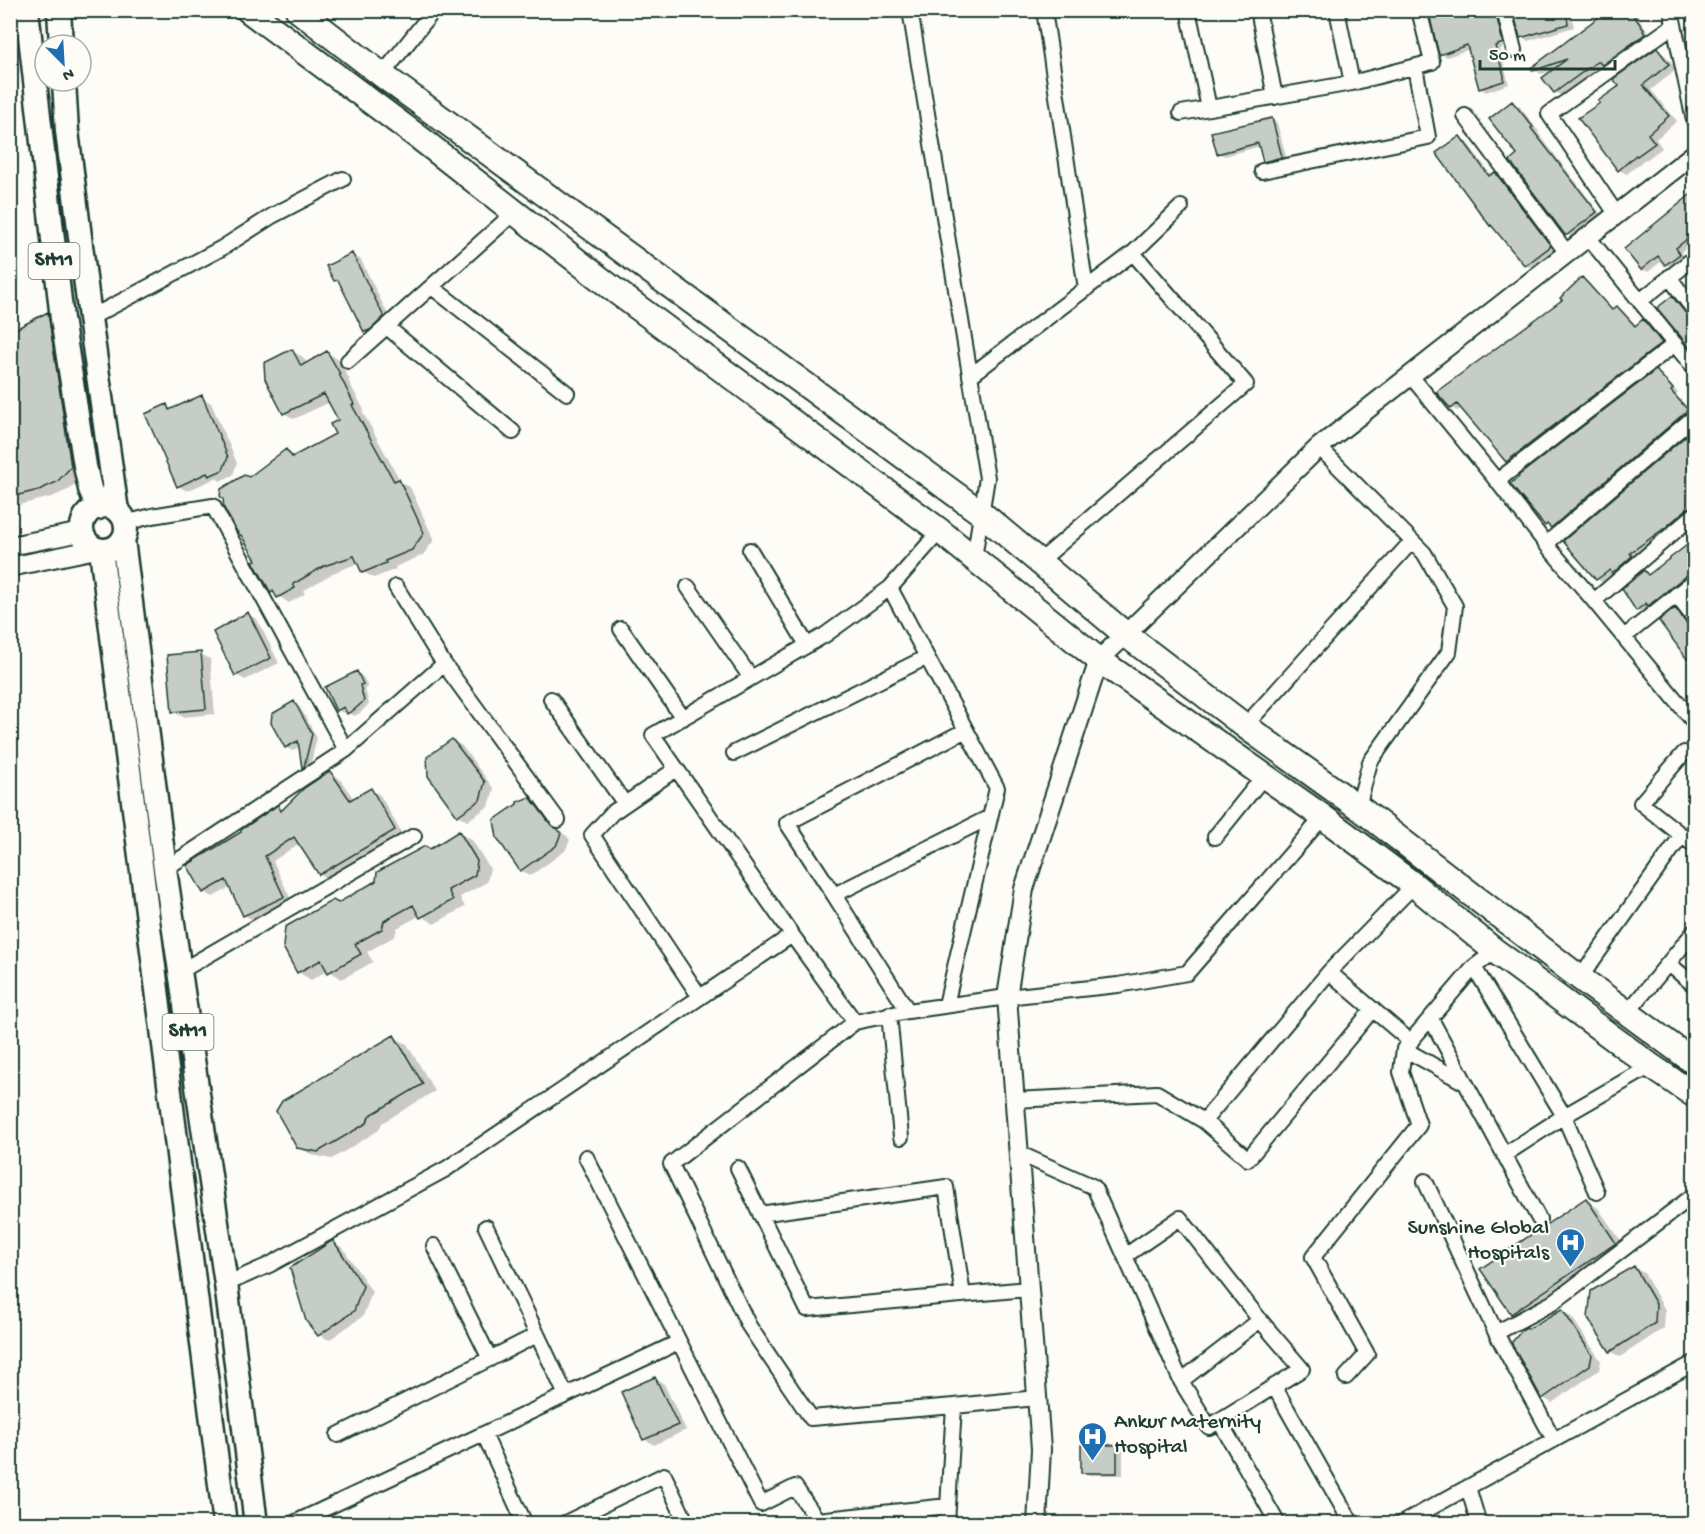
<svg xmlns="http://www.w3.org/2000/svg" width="1705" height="1534" font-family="'Gochi Hand',sans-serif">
  <rect width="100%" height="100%" fill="#fdfcf7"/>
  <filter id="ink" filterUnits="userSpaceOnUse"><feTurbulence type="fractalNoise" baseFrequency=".0167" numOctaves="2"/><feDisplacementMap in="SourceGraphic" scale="12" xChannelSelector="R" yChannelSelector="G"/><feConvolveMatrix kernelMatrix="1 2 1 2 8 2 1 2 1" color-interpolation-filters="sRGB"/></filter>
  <g filter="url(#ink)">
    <path fill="#eceee9" d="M1694 24V73L1687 25Z"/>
    <path fill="#0003" d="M405 10H416L412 15Z
      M1430 10H1501L1508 46 1500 49 1509 84 1486 92 1481 88 1470 49 1447 57 1441 54Z
      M1514 10H1570L1574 27 1528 41 1522 37Z
      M1611 10H1633L1650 34 1610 68 1605 66 1562 96 1555 92V70L1541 74 1534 70Z
      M1657 50 1665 55 1677 69 1651 90 1677 121 1656 139 1662 148 1646 160 1645 159 1627 174 1619 170 1602 103Z
      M1512 103 1520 107 1539 132 1538 133 1603 217 1574 238 1566 234 1519 155Z
      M1271 119 1277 123 1287 160 1270 164 1264 161 1261 146 1225 156 1219 153Z
      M1460 137 1467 142 1492 176 1495 174 1503 178 1557 251 1533 269 1526 265 1495 227Z
      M1694 194V241L1681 252 1685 257 1672 267 1666 264 1663 260 1648 272 1642 269Z
      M352 254 361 260 392 323 375 337 365 331 342 284 335 280Z
      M1582 279 1588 282 1613 311 1617 307 1623 311 1637 326 1643 321 1649 325 1667 346 1513 465 1507 461 1462 408 1457 411 1452 408 1564 300Z
      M1672 298 1680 302 1693 320 1694 352Z
      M48 314 60 321 84 474 70 489 52 497 10 507V334Z
      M292 351 303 357 307 364 327 353 338 359 350 380H348L364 410 362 411 401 482 410 487 434 540 423 555 395 567 396 569 374 578 363 572 359 563 335 572 303 591 305 594 289 603 272 592 258 560 249 479 286 451 295 457 337 435 340 421 330 402 294 419 284 413Z
      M1656 372 1662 375 1678 393 1676 395 1693 414 1558 530 1546 525Z
      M202 397 211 403 237 463 233 475 220 481 216 478 187 491 178 486 167 406 173 410Z
      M1694 430V511L1619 576 1615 574 1603 583 1597 579Z
      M1694 541V577L1643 613 1637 610 1644 572 1650 575Z
      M1675 610 1681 613 1693 628 1694 667Z
      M248 614 257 619 279 663 245 680 236 675Z
      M201 654 210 659 215 714 183 717 173 712Z
      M357 673 363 677 368 687 365 689 369 704 360 713 354 716 348 711 343 713 337 710Z
      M294 703 300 707 317 738 309 771 303 767 300 746 292 751 286 747Z
      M453 740 462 746 494 789 489 806 467 821 458 815Z
      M330 773 339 778 354 799 371 790 380 795 403 836 329 879 320 874 300 843 273 861 292 902 253 920 244 915 231 887 213 897 204 892 242 833 278 807 284 810Z
      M530 799 539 804 559 831 567 836 570 840 565 851 530 876 521 870Z
      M459 833 472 840 490 869 487 882 460 897 465 907 434 924 421 915 397 928 395 936 367 952 373 962 342 979 328 970 311 980 298 972 338 905Z
      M394 1037 407 1044 435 1091 382 1123 379 1130 332 1159 312 1155 299 1147Z
      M1586 1200 1598 1208 1628 1251 1525 1321 1512 1313 1482 1270Z
      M333 1242 343 1248 372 1292 363 1316 329 1340 319 1335Z
      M1634 1268 1644 1273 1665 1310 1664 1328 1620 1357 1611 1351Z
      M1562 1311 1571 1316 1601 1361 1599 1370 1552 1403 1543 1398 1527 1328 1530 1330Z
      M655 1378 664 1384 686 1430 654 1445 645 1439 623 1393Z
      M1083 1447H1117L1123 1450V1475H1089L1083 1472Z"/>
    <path fill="#c6cdc7" stroke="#1f3d34" stroke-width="1.5" d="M1428 10H1495L1503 43 1495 46 1504 75V81L1479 89 1467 45 1439 55Z
      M1513 10H1566L1568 24 1520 38Z
      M1608 10H1630L1644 30 1643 31 1645 34 1602 65 1598 61 1554 93 1542 78 1567 59 1533 71 1531 68Z
      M1657 48 1669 64 1643 85 1669 116 1648 134 1655 143 1637 156 1636 155 1618 171 1578 118 1600 103 1598 101 1619 86 1613 79Z
      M1512 101 1533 127 1531 128 1597 212 1567 235H1565L1510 161 1517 155 1489 119Z
      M1272 118 1282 157 1263 162 1258 143 1217 154 1211 132Z
      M1460 136 1489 176 1495 172 1551 246 1525 266 1491 225 1490 226 1436 153Z
      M1695 191V233L1676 248 1680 254 1665 265 1658 256 1641 270 1624 249Z
      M352 253 384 317 370 330 364 332 338 280 334 281 326 266Z
      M1582 277 1612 310 1617 306 1635 326 1643 319 1662 343 1506 462 1457 404 1451 409 1436 392 1562 300 1560 298Z
      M1672 296 1687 315 1695 319V354L1657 308Z
      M48 312 71 467 57 482 39 490 10 497V332Z
      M292 349 301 366 327 351 340 374H339L354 404 352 405 394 481 399 479 424 533 412 550 385 561 386 563 362 573 354 556 324 566 293 584 295 588 277 598 273 591 271 593 253 561 256 560 241 535H239L224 508 223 499 220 496 221 489 244 475 249 477 286 449 292 457 335 434 330 424 338 420 324 394 283 414 265 379 264 363Z
      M1656 370 1673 389 1671 391 1688 410 1551 528 1547 524 1545 526 1510 484 1519 477 1518 476Z
      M202 395 228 457 223 470 209 476 207 473 177 487 145 414 167 404 169 410Z
      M1695 428V506L1688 508 1666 527 1630 553 1632 556 1612 574 1610 570 1596 580 1563 541Z
      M1695 539V572L1688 574 1648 606 1646 603 1636 611 1622 589 1644 570 1648 575Z
      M1675 608 1687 624 1695 627V670L1659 621Z
      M248 612 271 658 235 676 213 632Z
      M201 652 206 709 172 712 167 655Z
      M357 671 363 684 360 685 364 701 354 710 347 714 344 707 336 711 325 687Z
      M294 701 312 734 304 767 302 768 298 741 285 748 271 723 272 714Z
      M452 739 485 782 480 800 457 816 428 776 427 757Z
      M330 771 350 800 371 788 395 830 319 875 294 837 265 856 284 897 243 916 226 880 203 893 187 865 241 832V830L278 805 281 811 303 789Z
      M530 797 551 825 558 829 561 833 556 846 520 871 497 838 494 820 517 804V802Z
      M459 831 477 861 475 875 448 890 453 900 420 918 413 905 384 921 382 929 355 944 361 954 328 973 321 960 297 973 283 947 285 927 333 900 338 903 376 881 377 872 425 846 430 849Z
      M394 1035 423 1084 369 1116 367 1123 318 1152 297 1148 276 1111 282 1101Z
      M1586 1198 1616 1243 1511 1314 1480 1269Z
      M333 1240 363 1286 354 1311 318 1336 306 1321 290 1268Z
      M1634 1266 1656 1304 1655 1323 1610 1352 1588 1318 1591 1291Z
      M1562 1309 1592 1355 1590 1365 1542 1399 1512 1344V1342L1523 1329 1527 1327 1528 1329Z
      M655 1377 678 1425 643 1440 621 1392Z
      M1081 1445H1117V1473H1081Z"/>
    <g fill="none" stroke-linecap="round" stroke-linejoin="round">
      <defs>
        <path id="minor" d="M910 10 987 478 974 558
          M1044 10 1086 289
          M1188 10 1209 108
          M1258 10 1275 97
          M1337 10 1352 83
          M1504 10 1514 50
          M1671 10 1694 121
          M382 75 434 10
          M1181 113 1352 83 1432 62 1419 10
          M1465 116 1567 253
          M1262 171 1428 137 1415 67
          M1617 215 1549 114 1674 25
          M1588 237 1694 368
          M1669 277 1694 310
          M432 287 567 393
          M1640 301 1694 258
          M90 318 222 248 272 216 343 179
          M387 327 513 432
          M348 361 515 212
          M1410 375 1497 481 1546 544 1594 601 1694 722
          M970 376 1133 253 1181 207
          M1319 447 1424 553 1455 606 1449 652 1370 762 1358 807
          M1497 481 1675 344
          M125 523 152 516 213 506 346 750
          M940 531 890 588 997 788 946 1005
          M1546 544 1694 417
          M750 550 807 645
          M1039 562 1246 384 1133 253
          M688 587 751 678
          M1676 595 1694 618
          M1594 601 1694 515
          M621 629 683 718
          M1624 637 1694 581
          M444 664 558 820
          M551 699 625 804
          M1245 726 1412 541
          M966 730 787 823 834 895 990 817
          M734 753 927 657
          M1684 753 1641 803 1694 845
          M676 769 612 813 592 835 700 997
          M1215 837 1264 776
          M165 869 346 750 444 664 396 587
          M834 895 908 1011
          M1669 964 1694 985
          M1474 967 1564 1116 1597 1192
          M179 972 414 836
          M1329 972 1411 1042
          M1580 978 1682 835
          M1628 1012 1694 932
          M889 1014 901 1137
          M1431 1019 1539 1219
          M855 1022 792 935 653 735 825 635 890 588
          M1404 1049 1465 1083
          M1014 1100 1157 1093 1204 1121 1329 972 1414 885
          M1204 1121 1248 1159 1373 1009
          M1018 1153 1094 1187 1181 1381 1260 1320
          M1504 1155 1564 1116 1651 1066
          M586 1157 761 1504 795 1487 820 1524
          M738 1168 807 1309 1028 1289
          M1425 1181 1496 1333 1554 1440
          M760 1214 946 1187 963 1295
          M486 1227 566 1395
          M434 1246 490 1359
          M1125 1256 1180 1218 1260 1320 1302 1369 1209 1427 1181 1381
          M226 1284 269 1265 446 1169 792 935
          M1496 1333 1552 1303 1567 1292 1694 1195
          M1346 1377 1367 1354 1313 1257 1419 1125 1401 1072 1404 1049 1474 967 1495 951
          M1274 1386 1352 1524
          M954 1406 811 1418 749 1326 671 1164 855 1022 908 1011 1007 997 1118 985 1187 973 1323 817
          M1219 1420 1278 1524
          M484 1434 525 1524
          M338 1435 537 1335
          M1468 1487 1479 1524
          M817 1520 948 1506
          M292 1524 679 1342
          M563 1524 664 1475 687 1524
          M947 1524 954 1406 1037 1398
          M1401 1524 1694 1363"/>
        <path id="tertiary" d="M10 546 82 532
          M10 567 96 549
          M1037 1524 1041 1449 1007 997 1024 889 1099 660 1319 447 1694 154"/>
        <path id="primary" d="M27 10 62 319 85 466 90 489 98 508
          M59 10 61 45
          M64 81 67 131 90 318 117 511
          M82 528a22 22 0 1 1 44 0a22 22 0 1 1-44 0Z
          M123 540 165 869 226 1284 256 1524
          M101 550 225 1524"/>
        <path id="trunk" d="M248 10 421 139 617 292 940 531 1099 660 1323 817 1414 885 1495 951 1651 1066 1694 1095
          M298 10 382 75 981 513 1125 634 1245 726 1358 807 1580 978 1694 1062"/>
      </defs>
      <use href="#minor" stroke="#1f3d34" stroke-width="18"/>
      <use href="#tertiary" stroke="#1f3d34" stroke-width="22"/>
      <use href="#primary" stroke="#1f3d34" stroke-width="27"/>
      <use href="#trunk" stroke="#1f3d34" stroke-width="28"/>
      <use href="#minor" stroke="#fdfcf7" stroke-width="14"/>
      <use href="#tertiary" stroke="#fdfcf7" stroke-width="18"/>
      <use href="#primary" stroke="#fdfcf7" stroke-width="22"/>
      <use href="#trunk" stroke="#fdfcf7" stroke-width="24"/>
    </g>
  </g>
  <defs>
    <symbol id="hospital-pin" viewBox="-11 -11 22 30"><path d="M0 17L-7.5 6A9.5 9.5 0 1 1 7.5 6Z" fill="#1f6fb2" stroke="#fdfcf7"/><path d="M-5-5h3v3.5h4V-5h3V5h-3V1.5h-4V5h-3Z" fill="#fff"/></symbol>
  </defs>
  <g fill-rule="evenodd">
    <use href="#hospital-pin" x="1554" y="1226" width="33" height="45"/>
    <use href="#hospital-pin" x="1076" y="1420" width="33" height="45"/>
  </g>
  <g text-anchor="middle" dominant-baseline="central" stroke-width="4.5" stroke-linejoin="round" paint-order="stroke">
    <g fill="#fdfcf7" stroke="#62766e" stroke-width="1.5">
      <rect x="28.5" y="243" width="51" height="36" rx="4.5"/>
      <rect x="162.5" y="1014" width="51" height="36" rx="4.5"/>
    </g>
    <g font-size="21" font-weight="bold" fill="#1f3d34">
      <text x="54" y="261">SH11</text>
      <text x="188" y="1032">SH11</text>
    </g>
    <g font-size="22" fill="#1f3d34" stroke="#fdfcf7" text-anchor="end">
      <text x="1549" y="1229">Sunshine Global<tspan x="1549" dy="25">Hospitals</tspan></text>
      <text x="1114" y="1423" text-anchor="start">Ankur Maternity<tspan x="1114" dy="25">Hospital</tspan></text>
    </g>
  </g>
  <rect width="1705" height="1534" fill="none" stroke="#fdfcf7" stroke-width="36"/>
  <rect x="18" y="18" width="1669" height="1498" fill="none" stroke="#1f3d34" stroke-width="2" filter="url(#ink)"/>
  <g transform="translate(63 63) rotate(156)"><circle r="28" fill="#fdfcf7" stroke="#a4b0a9" stroke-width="1.5"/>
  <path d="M0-4.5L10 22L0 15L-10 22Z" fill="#1f6fb2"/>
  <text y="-9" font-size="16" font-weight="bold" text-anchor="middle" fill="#1f3d34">N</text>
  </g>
  <path d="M1480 60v9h135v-9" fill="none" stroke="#1f3d34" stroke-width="3"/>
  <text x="1489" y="60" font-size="18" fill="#1f3d34" stroke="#fdfcf7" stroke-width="4.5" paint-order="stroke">50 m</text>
</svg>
